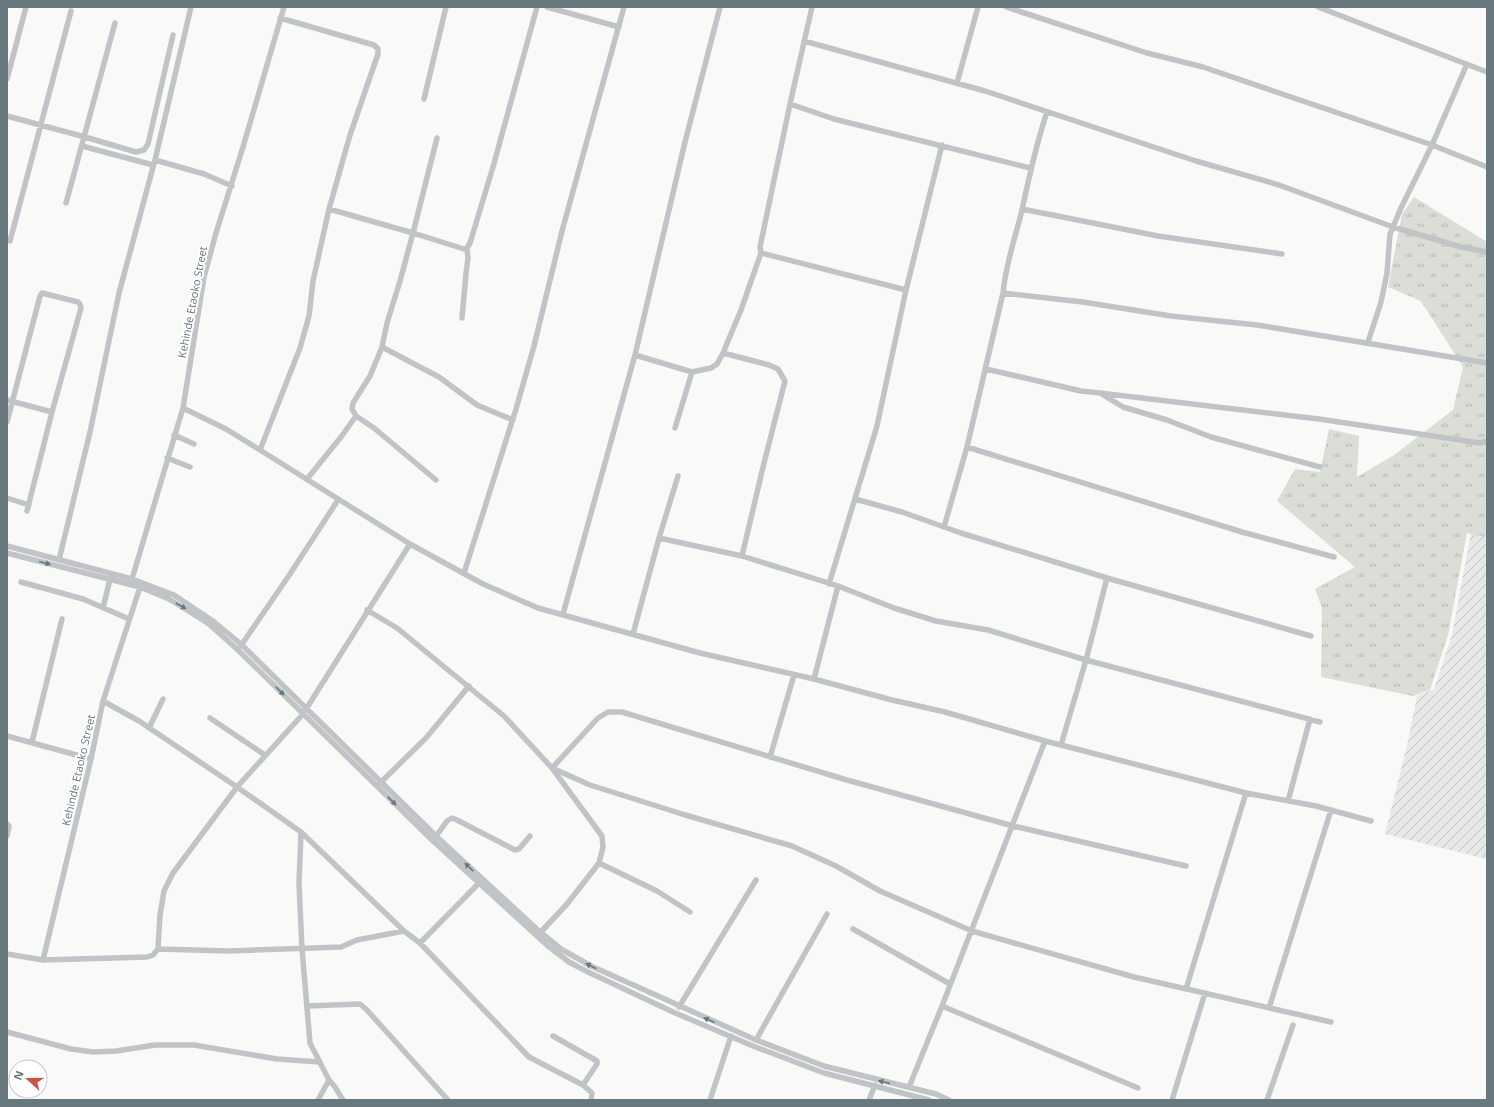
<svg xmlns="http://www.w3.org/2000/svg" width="1494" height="1107" font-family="'Open Sans',sans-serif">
  <defs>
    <pattern id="industrial-furrows" width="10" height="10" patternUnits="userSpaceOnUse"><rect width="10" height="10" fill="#e7e9e8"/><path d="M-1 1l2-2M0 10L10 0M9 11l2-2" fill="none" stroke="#bfc2c1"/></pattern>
    <pattern id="grass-tufts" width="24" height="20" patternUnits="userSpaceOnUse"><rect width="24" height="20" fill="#daded7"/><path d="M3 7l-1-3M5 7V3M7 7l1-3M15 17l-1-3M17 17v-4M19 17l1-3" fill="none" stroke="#b5b9b4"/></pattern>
  </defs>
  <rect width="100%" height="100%" fill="#f9f9f8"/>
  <path fill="url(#industrial-furrows)" d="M1471 532 1487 535V859L1385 834 1408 741 1417 696 1434 689 1452 635Z"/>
  <path fill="url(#grass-tufts)" d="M1414 197 1487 242V537L1467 533 1448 635 1430 690 1413 696 1321 677 1322 608 1315 589 1355 567 1277 501 1295 469 1320 472 1329 429 1359 436 1357 477 1394 455 1453 410 1463 367 1421 301 1388 287 1402 214Z"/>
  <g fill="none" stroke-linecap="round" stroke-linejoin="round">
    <path stroke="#c0c4c7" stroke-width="5.5" d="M547 7 619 27
      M1006 7 1147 53 1203 67 1432 145 1487 167
      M1318 7 1487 72
      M804 41 985 91 1196 161 1279 185 1393 227 1461 247 1487 252
      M7 79 26 7
      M957 83 978 7
      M424 99 446 7
      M790 104 834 119 1030 168
      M7 116 85 137 136 152 144 150 148 144 173 35
      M437 138 413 233 464 249 467 248 470 243 493 167 537 7
      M82 146 153 165
      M155 160 204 174 232 186
      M66 203 115 23
      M1022 209 1158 236 1282 254
      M10 241 71 11
      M761 253 906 290
      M1003 293 1083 302 1171 316 1257 325 1487 363
      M462 318 466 273 468 258 467 248
      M1368 342 1381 302 1387 273 1390 234 1393 227 1400 210 1432 145 1467 64
      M382 347 439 377 477 405 513 420
      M723 353 769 365 778 369 785 381 764 463 742 556
      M635 355 692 372 711 368 717 364 723 353 741 310 761 253 760 247 790 104 812 7
      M986 369 1081 391 1100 393 1123 407 1167 420 1211 437 1320 467
      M1100 393 1319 419 1480 443 1487 441
      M7 400 52 412
      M183 408 226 429 260 450 410 544 483 584 538 608 700 653 814 679 892 700 945 712 1045 741
      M356 416 374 428 436 480
      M7 422 40 296 42 293 78 302 80 304 81 308 52 412 27 511
      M675 428 692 372
      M174 435 194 444
      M967 447 1242 532 1334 557
      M260 450 300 348 309 316 313 281 329 209 350 135 378 54V49L374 45 280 18
      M167 458 190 467
      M307 479 341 437 356 416 352 409 353 403 370 376 382 347 387 323 400 281 413 233 329 209
      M7 498 29 505
      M855 499 902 512 961 533 1107 578 1311 636
      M944 527 967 447 1003 293C1006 262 1015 239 1022 210 1029 177 1036 144 1047 112
      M659 538 742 556 838 586 894 608 936 621 988 630 1086 660 1320 722
      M7 546 132 579 174 595 213 621 242 645 436 836 540 932 561 949 591 966 756 1040 824 1066 936 1094 949 1100
      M7 553 140 587 169 599 187 610 209 624 238 650 432 840 548 946 569 962 588 972 673 1012 753 1046 824 1073 929 1100
      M59 560 90 432 119 293 155 160 191 7
      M464 573 516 409 534 346 562 231 624 7
      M132 579 183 408 204 277 216 233 243 147 284 7
      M21 582 83 599 129 619
      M829 584 877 426 906 290 942 145
      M103 608 111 575
      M367 610 397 628 504 716 552 768 602 836 603 847 599 863 567 904 539 934
      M563 614 635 355 685 142 720 7
      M633 634 659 538 678 476
      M240 647 290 574 338 500
      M814 679 838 586
      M103 701 139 721 237 787 301 832 404 931 420 943 529 1057 583 1085 592 1093 591 1100
      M210 718 265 755
      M149 728 163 699
      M7 736 91 759
      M32 742 62 619
      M1061 745 1246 793 1316 806 1371 821
      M770 757 794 675
      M552 768 590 785 682 814 792 846 836 866 880 891 972 931 1134 977 1331 1022
      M552 768 598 718 608 712H622L847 780 1013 826 1186 866
      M379 784 426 738 469 686
      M1288 801 1310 719
      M7 824 9 826 7 836
      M301 832 299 883 302 949 310 1043 329 1080 335 1087 343 1100
      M434 839 447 821 452 818 457 820 515 850 519 849 530 836
      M599 863 657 891 690 912
      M853 929 950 984
      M420 943 481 881
      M158 949 229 951 341 947 357 940 404 931
      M7 954 43 960 147 957 153 955 158 949 160 915 164 891 173 873 237 787 303 714 410 544
      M43 960 91 759 103 701 140 587
      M1186 989 1246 793
      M307 1006 360 1004 366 1009 448 1100
      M942 1006 1138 1088
      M679 1007 756 880
      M1269 1008 1331 810
      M7 1032 71 1049 93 1052 116 1051 155 1045H194L277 1059 320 1062
      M553 1036 597 1061V1064L583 1085
      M756 1040 827 914
      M909 1087 942 1006 1045 741 1061 745 1086 660 1107 578
      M318 1100 329 1080
      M710 1100 731 1036
      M869 1100 875 1085
      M1172 1100 1205 993
      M1267 1100 1293 1025"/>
  </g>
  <defs><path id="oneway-solid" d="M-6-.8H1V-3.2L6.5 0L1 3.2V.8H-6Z"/></defs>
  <g fill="#68787f">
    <use href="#oneway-solid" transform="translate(45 563) rotate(15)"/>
    <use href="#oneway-solid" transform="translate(181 606) rotate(30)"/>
    <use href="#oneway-solid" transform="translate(280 691) rotate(45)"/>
    <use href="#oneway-solid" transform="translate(392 801) rotate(44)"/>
    <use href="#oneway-solid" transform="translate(469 867) rotate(-137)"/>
    <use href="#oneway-solid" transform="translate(591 966) rotate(-153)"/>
    <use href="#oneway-solid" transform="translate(709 1020) rotate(-156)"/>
    <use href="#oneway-solid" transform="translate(884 1082) rotate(-167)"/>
  </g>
  <g text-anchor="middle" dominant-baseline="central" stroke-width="4" stroke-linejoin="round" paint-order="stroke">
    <g font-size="11" fill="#68787f" stroke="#fff">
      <text transform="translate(192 302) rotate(-79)">Kehinde Etaoko Street</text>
      <text transform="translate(78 770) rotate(-77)">Kehinde Etaoko Street</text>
    </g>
  </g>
  <rect width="1494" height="1107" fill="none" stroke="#68787f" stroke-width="16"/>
  <g transform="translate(28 1079) rotate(291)"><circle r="19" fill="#ffffff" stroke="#c3c9cc"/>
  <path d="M0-3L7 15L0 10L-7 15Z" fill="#cd5444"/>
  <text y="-6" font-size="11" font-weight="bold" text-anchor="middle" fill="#68787f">N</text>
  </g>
</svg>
